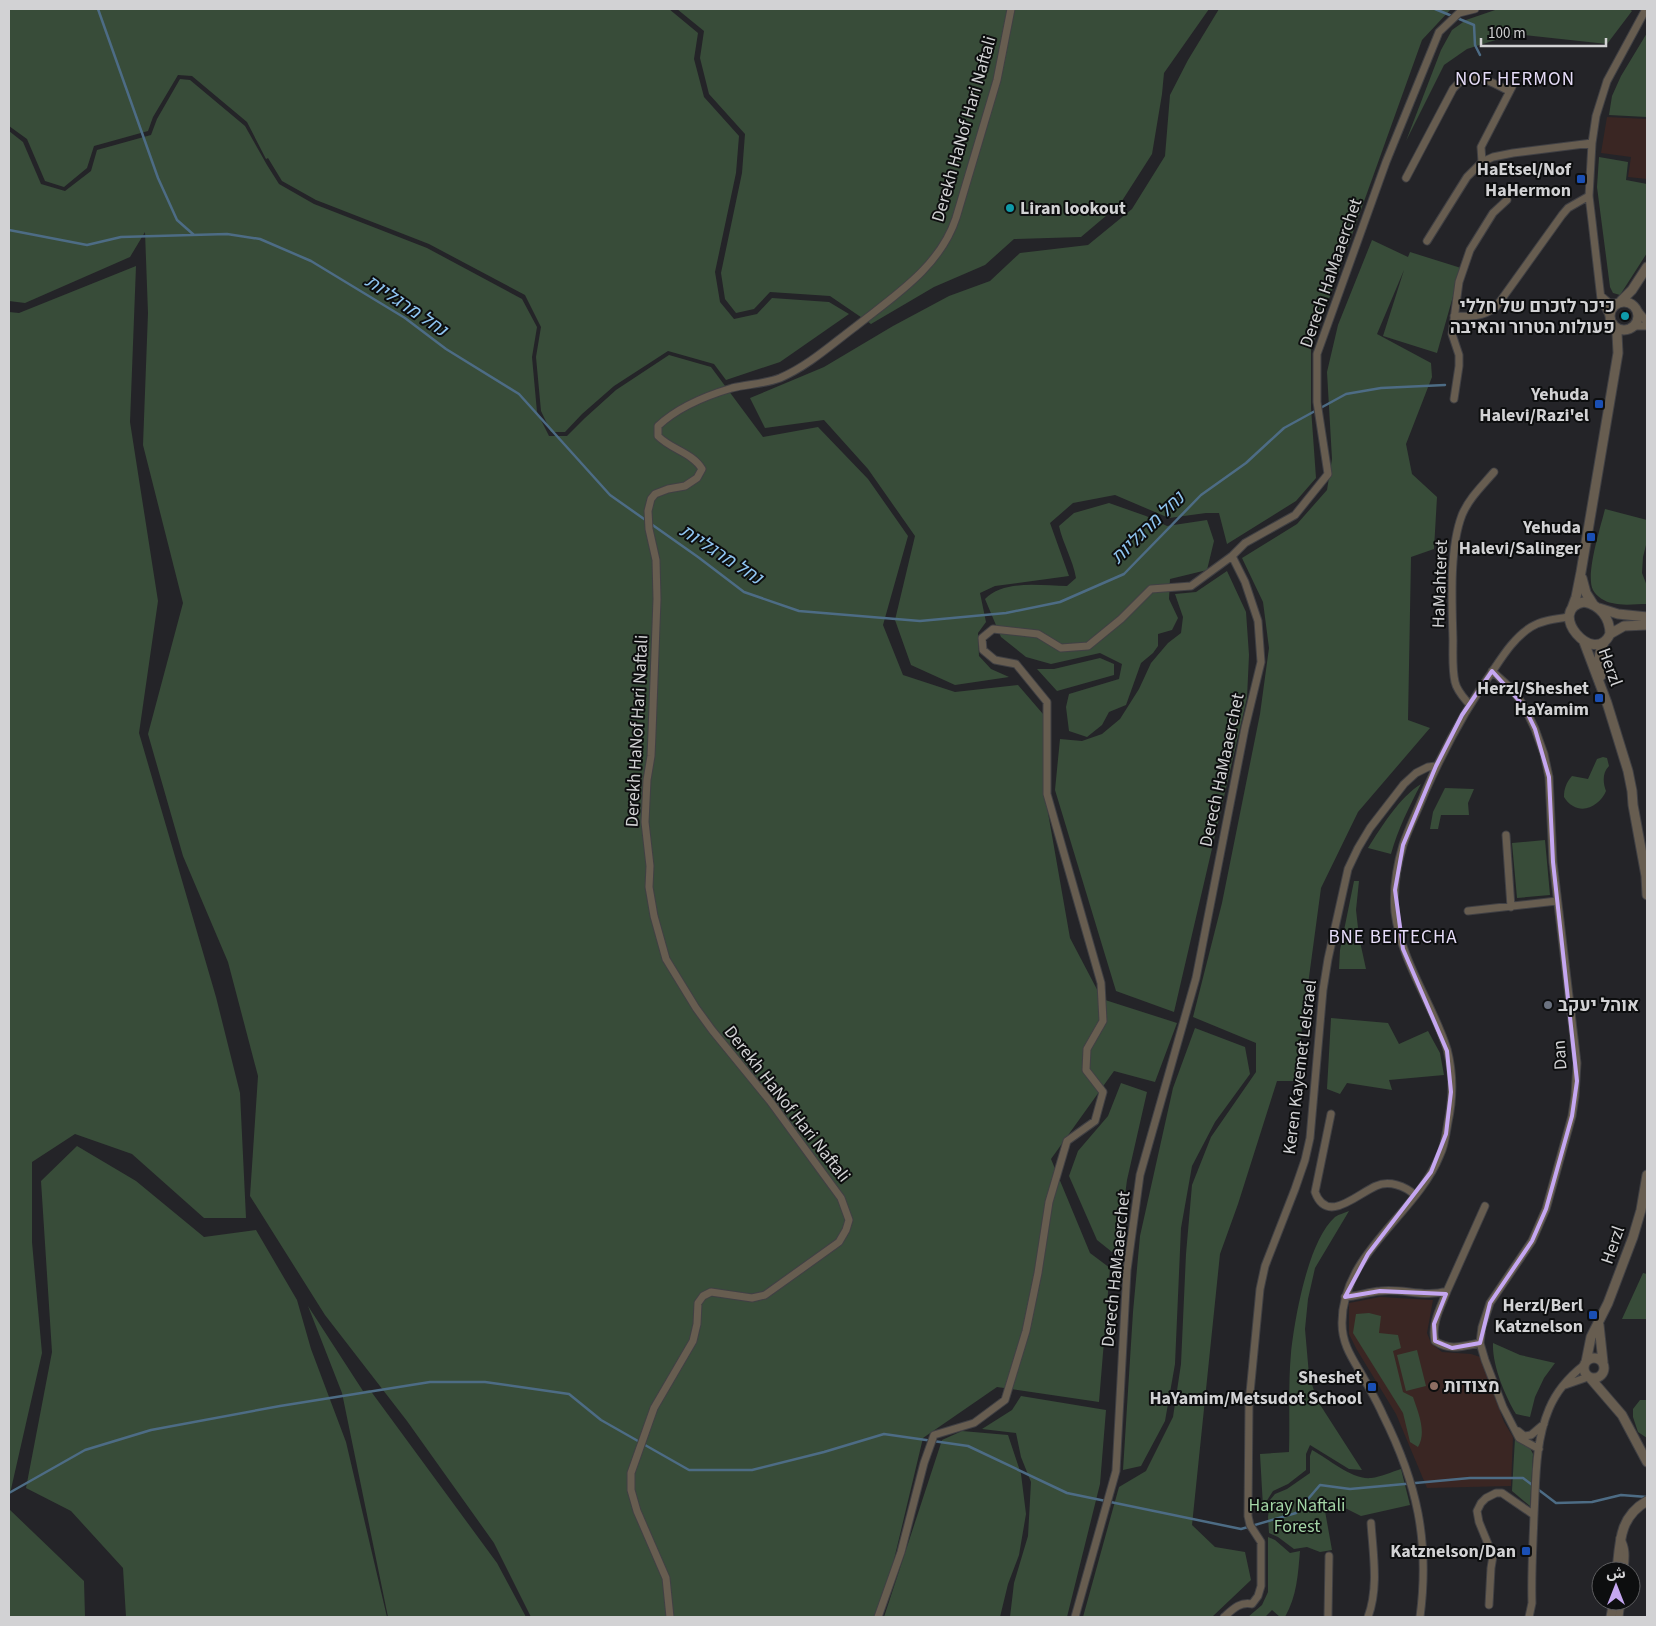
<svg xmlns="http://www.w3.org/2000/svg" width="1656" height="1626" font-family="'Source Sans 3','Noto Sans Arabic',Heebo,sans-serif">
  <rect width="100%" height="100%" fill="#242428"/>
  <path fill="#3a2623" d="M1607 117 1647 119V179L1628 177 1631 157 1601 153Z
    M1380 1297 1433 1300 1427 1333 1431 1343 1442 1352 1471 1354 1480 1357 1504 1422 1513 1437 1511 1486 1427 1488 1396 1414 1357 1350 1349 1334V1303Z"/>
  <path fill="#384c39" d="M9 9H669L698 33 694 59 704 97 739 136 736 173 715 272 720 302 734 319 757 314 772 298 829 302 849 314 780 362 726 380 714 364 668 351 614 386 582 414 565 432H551L541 411 536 357 541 327 525 295 429 244 316 200 282 181 268 158 266 159 247 122 192 76 178 75 153 117 148 131 94 146 87 168 64 187 45 181 27 139 9 126Z
    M677 9H1209L1164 73 1162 94 1152 154 1120 204 1081 237 1014 239 985 265 934 287 871 324 830 296 770 292 754 309 736 313 725 299 721 273 742 173 745 134 709 94 700 58 704 31Z
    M1219 9H1451L1422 40 1311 349V408L1316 478 1296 501 1227 544 1219 513H1206L1169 518 1115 495 1073 503 1050 523 1069 576 995 586 980 593 986 622 978 633 979 656 991 669 1009 677 955 685 911 665 895 620 915 536 868 469 824 420 765 428 750 398 824 367 893 326 949 296 990 281 1020 253 1088 245 1132 209 1165 156 1170 95 1188 60Z
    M1498 9H1629L1632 11 1607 44 1515 34 1467 49 1444 65 1406 141 1441 50 1452 30 1466 20Z
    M1647 33V117L1609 115 1612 96 1621 76Z
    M180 79 190 80 245 126 267 165 279 184 314 204 427 248 522 299 537 327 532 357 537 412 549 436H567L585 418 616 390 669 355 711 367 763 437 818 427 868 479 908 536 883 625 903 675 955 692 1018 685 1043 714 1044 790 1070 938 1102 999 1177 1023 1155 1082 1114 1071 1051 1159 1090 1253 1110 1268 1099 1402 997 1387 923 1438 892 1568 874 1617H531L494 1543 407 1421 325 1315 250 1196 258 1076 228 962 183 856 148 734 183 603 143 445 148 313 145 232 130 257 25 303 9 301V131L23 142 41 184 65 191 91 171 97 150 151 135 157 119Z
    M1599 157 1628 162 1626 180 1647 184V253L1620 295 1613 293 1610 287 1597 187Z
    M1372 240 1408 257 1410 252 1461 268 1437 353 1383 336 1404 270 1377 334 1431 363 1432 377 1406 444 1412 474 1437 497 1434 549 1411 557 1408 720 1430 728 1358 812 1321 888 1295 1081H1277L1238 1204 1220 1254 1192 1525 1215 1547 1245 1552 1251 1580 1212 1617H1083L1119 1487 1146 1471 1173 1417 1181 1364 1186 1254 1192 1185 1211 1137 1256 1072V1043L1193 1017 1222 903 1260 714 1269 648 1263 602 1242 558 1297 524 1327 490 1332 459 1327 372 1338 325Z
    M136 266 130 422 158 601 139 733 216 997 240 1093 246 1218H204L132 1154 75 1134 32 1162V1242L42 1353 9 1498V312L19 313Z
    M1109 503 1146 516 1167 526 1207 520 1214 541 1207 570 1170 579 1169 599 1178 618 1172 630 1158 634V646L1153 653 1141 663 1126 705 1109 712 1102 725 1087 737 1069 731 1066 707 1069 694 1119 679 1122 664 1100 653 1051 664 1026 657 1001 637 985 599C1004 579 1042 586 1067 586L1076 578C1073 560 1063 544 1059 526L1074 513Z
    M1605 509 1647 520V541L1643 557 1642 573 1647 586V604C1636 604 1623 606 1612 603 1605 602 1596 596 1593 590 1585 575 1601 526 1605 509Z
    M1227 571 1246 612 1249 655 1247 698 1174 1012 1116 991 1055 790 1060 739 1082 741 1102 734 1120 719 1139 689 1151 663 1168 643 1181 633 1183 617 1175 594 1196 592Z
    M1100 658 1114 664V675L1057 691 1037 669H1054Z
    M1603 757 1607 758 1609 766C1602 773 1603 783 1606 791 1601 803 1586 814 1573 806 1569 804 1566 800 1564 797 1564 789 1566 783 1572 776L1588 779 1597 759Z
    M1421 784C1409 807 1398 829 1391 854L1368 848C1382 826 1399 798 1421 784Z
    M1445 788 1474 789 1468 803 1469 815H1441L1438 829H1430L1433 812Z
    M1545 840 1550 895 1517 898 1512 843Z
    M1354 881H1359L1356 910 1359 937 1366 969H1339L1340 950Z
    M1331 1018 1388 1023 1399 1044 1428 1031 1440 1053 1444 1075 1389 1080 1392 1090 1347 1083 1340 1094 1327 1089Z
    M1195 1028 1245 1047 1250 1074 1215 1122 1192 1166 1181 1228 1175 1364 1165 1421 1141 1466 1123 1470 1133 1312 1140 1236 1173 1088Z
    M1121 1083 1147 1092 1127 1180 1117 1256 1097 1240 1069 1176 1078 1151 1108 1116Z
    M77 1146 136 1181 204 1237 256 1230 297 1300 311 1349 346 1442 387 1617H126L123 1568 71 1511 26 1488 52 1352 41 1181Z
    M1349 1211 1315 1268 1308 1299 1305 1329 1309 1375 1317 1400 1362 1470 1349 1469 1310 1445 1306 1454V1470L1288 1484 1273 1491 1263 1507 1260 1454 1289 1452C1290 1419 1288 1385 1291 1353 1295 1317 1308 1241 1335 1217 1339 1214 1345 1213 1349 1211Z
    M1643 1273 1647 1274V1319H1622Z
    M308 1306 363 1391 370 1390 497 1563 526 1617H388L342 1393Z
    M1369 1313 1381 1316 1379 1333 1398 1335 1401 1348 1393 1351 1403 1392 1413 1397C1418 1412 1427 1432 1418 1447L1410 1442 1403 1413 1353 1333 1356 1314Z
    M1493 1343 1520 1355 1555 1363 1544 1378 1535 1397 1530 1417 1516 1414C1505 1396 1492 1365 1493 1343Z
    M1417 1350 1426 1386 1406 1391 1397 1355Z
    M1021 1396 1106 1410 1100 1484 1067 1617H1010L1014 1583 1028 1536 1031 1482 1021 1457 1016 1433 982 1429 1012 1410Z
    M1640 1400H1647V1438L1638 1432 1633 1417V1409Z
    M962 1431 1008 1435 1021 1474 1026 1514 1019 1555 1008 1584 1000 1617H884L942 1440Z
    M1515 1438 1529 1446 1533 1454 1530 1506 1512 1491Z
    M1312 1450C1329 1459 1352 1480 1371 1478 1381 1477 1391 1472 1401 1469L1410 1505 1361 1516 1339 1505 1325 1511 1332 1550 1320 1552 1307 1547 1294 1549 1278 1537 1269 1533 1268 1517 1270 1500 1275 1494 1287 1489 1310 1473V1456Z
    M9 1509 84 1581 85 1617H9Z
    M1268 1537 1275 1540 1290 1553 1300 1551C1298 1574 1297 1596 1285 1617H1280L1272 1610 1265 1617H1248L1262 1605 1268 1592Z"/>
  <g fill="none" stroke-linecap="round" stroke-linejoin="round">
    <path stroke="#4d6c85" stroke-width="2.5" d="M98 9 158 178 177 220 194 235
      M1435 9 1474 25 1475 45 1480 55
      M9 230 87 245 121 237 227 234 260 239 311 261 405 318 446 349 519 394 610 495 698 557 744 592 799 611 920 621 1006 613 1060 602 1124 574 1201 495 1246 463 1284 428 1346 394 1381 388 1445 385
      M9 1493 85 1450 151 1430 280 1406 430 1382H485L569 1394 601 1420 689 1470H752L824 1452 884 1434 968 1446 1067 1493 1241 1529 1296 1513 1320 1485 1350 1489 1470 1478H1523L1556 1503 1592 1502 1621 1495 1647 1497"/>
    <defs>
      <path id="minor" d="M1482 162 1481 147 1512 87
        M1406 178 1453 89C1470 67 1489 81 1509 91
        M1427 241 1467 177 1482 162 1493 157 1513 153 1592 143
        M1601 296 1609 303H1617
        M1639 312 1647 322
        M1454 316C1470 317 1483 317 1496 307L1562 215 1568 208 1589 196
        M1610 317 1601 299 1592 221 1589 196 1592 143 1596 116 1607 81 1646 9
        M1634 326H1647
        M1454 399 1459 366V355L1452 334 1459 282 1470 250 1493 213 1507 200
        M1492 671 1512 689 1524 706 1535 729 1544 754 1549 777 1553 862 1577 1063 1575 1096 1572 1116 1546 1209 1532 1241 1490 1303 1482 1327 1480 1343 1485 1360 1503 1407 1519 1438 1539 1449
        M1469 704C1464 698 1457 691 1455 682 1452 669 1453 654 1453 640 1452 603 1449 549 1462 515 1469 498 1483 485 1494 472
        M1506 835 1511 907
        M1468 911 1557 901
        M1331 1114 1315 1192C1327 1225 1357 1194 1376 1186 1389 1180 1405 1186 1415 1195
        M1447 1291C1441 1307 1431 1323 1435 1341 1450 1351 1463 1346 1480 1343
        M1345 1297C1357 1296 1369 1292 1380 1291 1403 1288 1425 1298 1447 1291L1485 1206
        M1565 1385 1588 1377
        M1518 1431 1524 1436 1531 1435 1544 1424
        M1620 1538C1627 1549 1625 1559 1624 1571
        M1489 1605 1491 1568 1493 1556 1479 1522 1477 1511 1481 1503 1486 1498 1496 1493H1502L1534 1515
        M670 1617 666 1578 637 1511 631 1490V1473L654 1408 693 1341 697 1324 698 1303 703 1296 711 1292 752 1298 765 1295 839 1242 846 1230 849 1220 841 1198 770 1101 712 1030 696 1008 666 959 654 916 649 887 650 866 645 822 647 780 651 756 652 733 657 599 656 560 649 529 648 511 651 499 655 494 668 489 685 486 697 478 702 469C693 453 670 449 658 436V426C678 407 705 396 732 388 747 384 765 384 780 378 808 366 831 345 855 327 894 296 940 267 956 218L997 80 1011 9
        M878 1617 901 1552 924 1463 934 1435 974 1423 1005 1400 1026 1331 1038 1273 1049 1202 1067 1141 1095 1121 1103 1092 1086 1070 1087 1049 1103 1021 1101 983 1047 794V702L1016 664 995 660 983 650 982 638 993 629 1038 634 1061 648 1088 646 1121 619 1151 589 1191 586 1232 556
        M1075 1617 1116 1471 1127 1270 1140 1175 1196 978 1245 728 1261 662 1258 621 1245 582 1232 556 1245 543 1295 515 1328 474 1317 402V354L1386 162 1439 32 1459 13 1475 9
        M1224 1617C1232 1610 1240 1601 1252 1604L1258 1596 1261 1586V1542L1250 1525 1248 1516 1249 1403 1260 1289 1265 1266 1295 1189 1305 1160 1310 1138 1323 990 1328 959 1348 869 1358 848 1370 828 1404 784 1416 773 1428 767 1436 766
        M1328 1617 1329 1556
        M1368 1617C1379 1587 1373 1554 1371 1523
        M1420 1617C1430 1541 1417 1483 1383 1415 1377 1401 1369 1388 1362 1375 1352 1358 1342 1344 1342 1323 1342 1253 1416 1215 1440 1155 1445 1145 1446 1133 1448 1122 1453 1099 1453 1072 1447 1049 1432 1002 1401 962 1395 912 1393 890 1397 865 1403 845 1409 827 1418 810 1425 792 1445 747 1465 709 1494 669 1504 654 1515 637 1531 627 1542 620 1556 619 1569 617
        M1529 1617 1532 1603C1531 1574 1533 1545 1534 1515 1536 1480 1535 1442 1549 1409 1556 1392 1570 1376 1584 1365
        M1619 1617 1621 1601"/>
      <path id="tertiary" d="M1621 301 1632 290 1647 267
        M1610 316a14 14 0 1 1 28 0a14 14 0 1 1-28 0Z
        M1582 578 1586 593 1593 604
        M1584 602C1600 605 1610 618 1610 634 1594 668 1545 610 1584 602Z
        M1572 608 1576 597 1581 572 1618 353 1617 333 1613 324
        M1599 608 1618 614 1647 617
        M1610 634 1624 626 1647 625
        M1584 642 1607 703 1628 771 1632 791 1633 805 1646 876 1647 895
        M1601 676C1598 662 1598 652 1605 641
        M1599 1325 1603 1362
        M1584 1368a10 10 0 1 1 20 0a10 10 0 1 1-20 0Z
        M1586 1362 1591 1337 1608 1303 1633 1237 1641 1210 1647 1175
        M1591 1379 1622 1415 1647 1462
        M1617 1571C1620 1542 1619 1517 1647 1501
        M1611 1617 1614 1601"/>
    </defs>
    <use href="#minor" stroke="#404044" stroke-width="9"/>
    <use href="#tertiary" stroke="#404044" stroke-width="11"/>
    <use href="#minor" stroke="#675d50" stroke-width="7"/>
    <use href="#tertiary" stroke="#675d50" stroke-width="9"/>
  </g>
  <path fill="none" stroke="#c5a7f1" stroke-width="4" stroke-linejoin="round" d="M1492 671 1524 706 1535 729 1549 777 1553 862 1577 1081 1572 1116 1546 1209 1532 1241 1490 1303 1480 1343 1452 1348 1435 1341 1434 1324 1446 1294 1380 1291 1345 1297 1368 1254 1431 1172 1446 1134 1451 1092 1447 1051 1403 949 1395 890 1403 845 1436 766 1462 715Z"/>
  <g fill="#1a4fb4" stroke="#0d0e0f" stroke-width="2">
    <rect x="1576" y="174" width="10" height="10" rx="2.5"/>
    <rect x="1594" y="399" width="10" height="10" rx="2.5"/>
    <rect x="1586" y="532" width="10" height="10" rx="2.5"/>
    <rect x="1594" y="693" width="10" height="10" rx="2.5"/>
    <rect x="1588" y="1310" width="10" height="10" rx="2.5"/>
    <rect x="1367" y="1382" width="10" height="10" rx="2.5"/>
    <rect x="1521" y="1546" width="10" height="10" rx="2.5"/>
  </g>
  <g fill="#0f9aa8" stroke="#0d0e0f" stroke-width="2">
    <circle cx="1010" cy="208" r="5"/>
    <circle cx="1625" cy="316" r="5"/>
  </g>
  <circle fill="#6b7280" stroke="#0d0e0f" stroke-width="2" cx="1548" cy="1005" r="5"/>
  <circle fill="#8d6e63" stroke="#0d0e0f" stroke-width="2" cx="1434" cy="1386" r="5"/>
  <g text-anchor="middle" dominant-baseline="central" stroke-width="4" stroke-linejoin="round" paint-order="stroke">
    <g font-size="18" fill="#d2d2d4" stroke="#0d0e0f">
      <text transform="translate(964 129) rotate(-74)">Derekh HaNof Hari Naftali</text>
      <text transform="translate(1331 273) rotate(-71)">Derech HaMaaerchet</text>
      <text transform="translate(1440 584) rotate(-88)">HaMahteret</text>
      <text transform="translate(1610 667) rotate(70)">Herzl</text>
      <text transform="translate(637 731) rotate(-87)">Derekh HaNof Hari Naftali</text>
      <text transform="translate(1222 770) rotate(-78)">Derech HaMaaerchet</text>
      <text transform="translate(1560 1055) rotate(-94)">Dan</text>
      <text transform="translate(1300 1067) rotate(-83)">Keren Kayemet LeIsrael</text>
      <text transform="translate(787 1104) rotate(52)">Derekh HaNof Hari Naftali</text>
      <text transform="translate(1613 1245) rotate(-71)">Herzl</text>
      <text transform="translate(1116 1269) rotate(-84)">Derech HaMaaerchet</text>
    </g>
    <g font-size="18" font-weight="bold" fill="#d2d2d4" stroke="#0d0e0f" text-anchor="end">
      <text x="1571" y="169">HaEtsel/Nof<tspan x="1571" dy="21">HaHermon</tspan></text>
      <text x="1020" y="208" text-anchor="start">Liran lookout</text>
      <text x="1615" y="306">כיכר לזכרם של חללי<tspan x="1615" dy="21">פעולות הטרור והאיבה</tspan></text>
      <text x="1589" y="394">Yehuda<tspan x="1589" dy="21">Halevi/Razi'el</tspan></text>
      <text x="1581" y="527">Yehuda<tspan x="1581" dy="21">Halevi/Salinger</tspan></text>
      <text x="1589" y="688">Herzl/Sheshet<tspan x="1589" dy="21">HaYamim</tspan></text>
      <text x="1558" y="1005" text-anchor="start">אוהל יעקב</text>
      <text x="1583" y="1305">Herzl/Berl<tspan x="1583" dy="21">Katznelson</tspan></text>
      <text x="1362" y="1377">Sheshet<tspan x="1362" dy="21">HaYamim/Metsudot School</tspan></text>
      <text x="1444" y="1386" text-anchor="start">מצודות</text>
      <text x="1516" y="1551">Katznelson/Dan</text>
    </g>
    <g font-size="18" fill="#a3d5a6" stroke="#0d0e0f">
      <text x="1297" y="1505">Haray Naftali<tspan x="1297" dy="21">Forest</tspan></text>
    </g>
    <g font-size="19" letter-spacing="1" fill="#e6dcf8" stroke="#0d0e0f">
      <text x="1515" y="79">NOF HERMON</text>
      <text x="1393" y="937">BNE BEITECHA</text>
    </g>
    <g font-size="19" font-style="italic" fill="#8fc5f1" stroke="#0d0e0f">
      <text transform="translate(406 306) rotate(34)">נחל מרגליות</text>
      <text transform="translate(1148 528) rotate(-44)">נחל מרגליות</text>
      <text transform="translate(721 555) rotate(33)">נחל מרגליות</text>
    </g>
  </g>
  <rect width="1656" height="1626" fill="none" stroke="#d2d2d4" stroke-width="20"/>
  <g transform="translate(1616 1586)"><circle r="24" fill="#0d0e0f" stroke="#5c5c5e"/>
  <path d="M0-4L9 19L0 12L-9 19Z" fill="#c5a7f1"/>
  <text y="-8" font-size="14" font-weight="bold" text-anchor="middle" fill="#d2d2d4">ش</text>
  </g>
  <path d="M1481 38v8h125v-8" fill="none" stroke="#d2d2d4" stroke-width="2.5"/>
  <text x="1488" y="38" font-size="15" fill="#d2d2d4" stroke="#0d0e0f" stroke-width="4" paint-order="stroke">100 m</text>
</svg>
